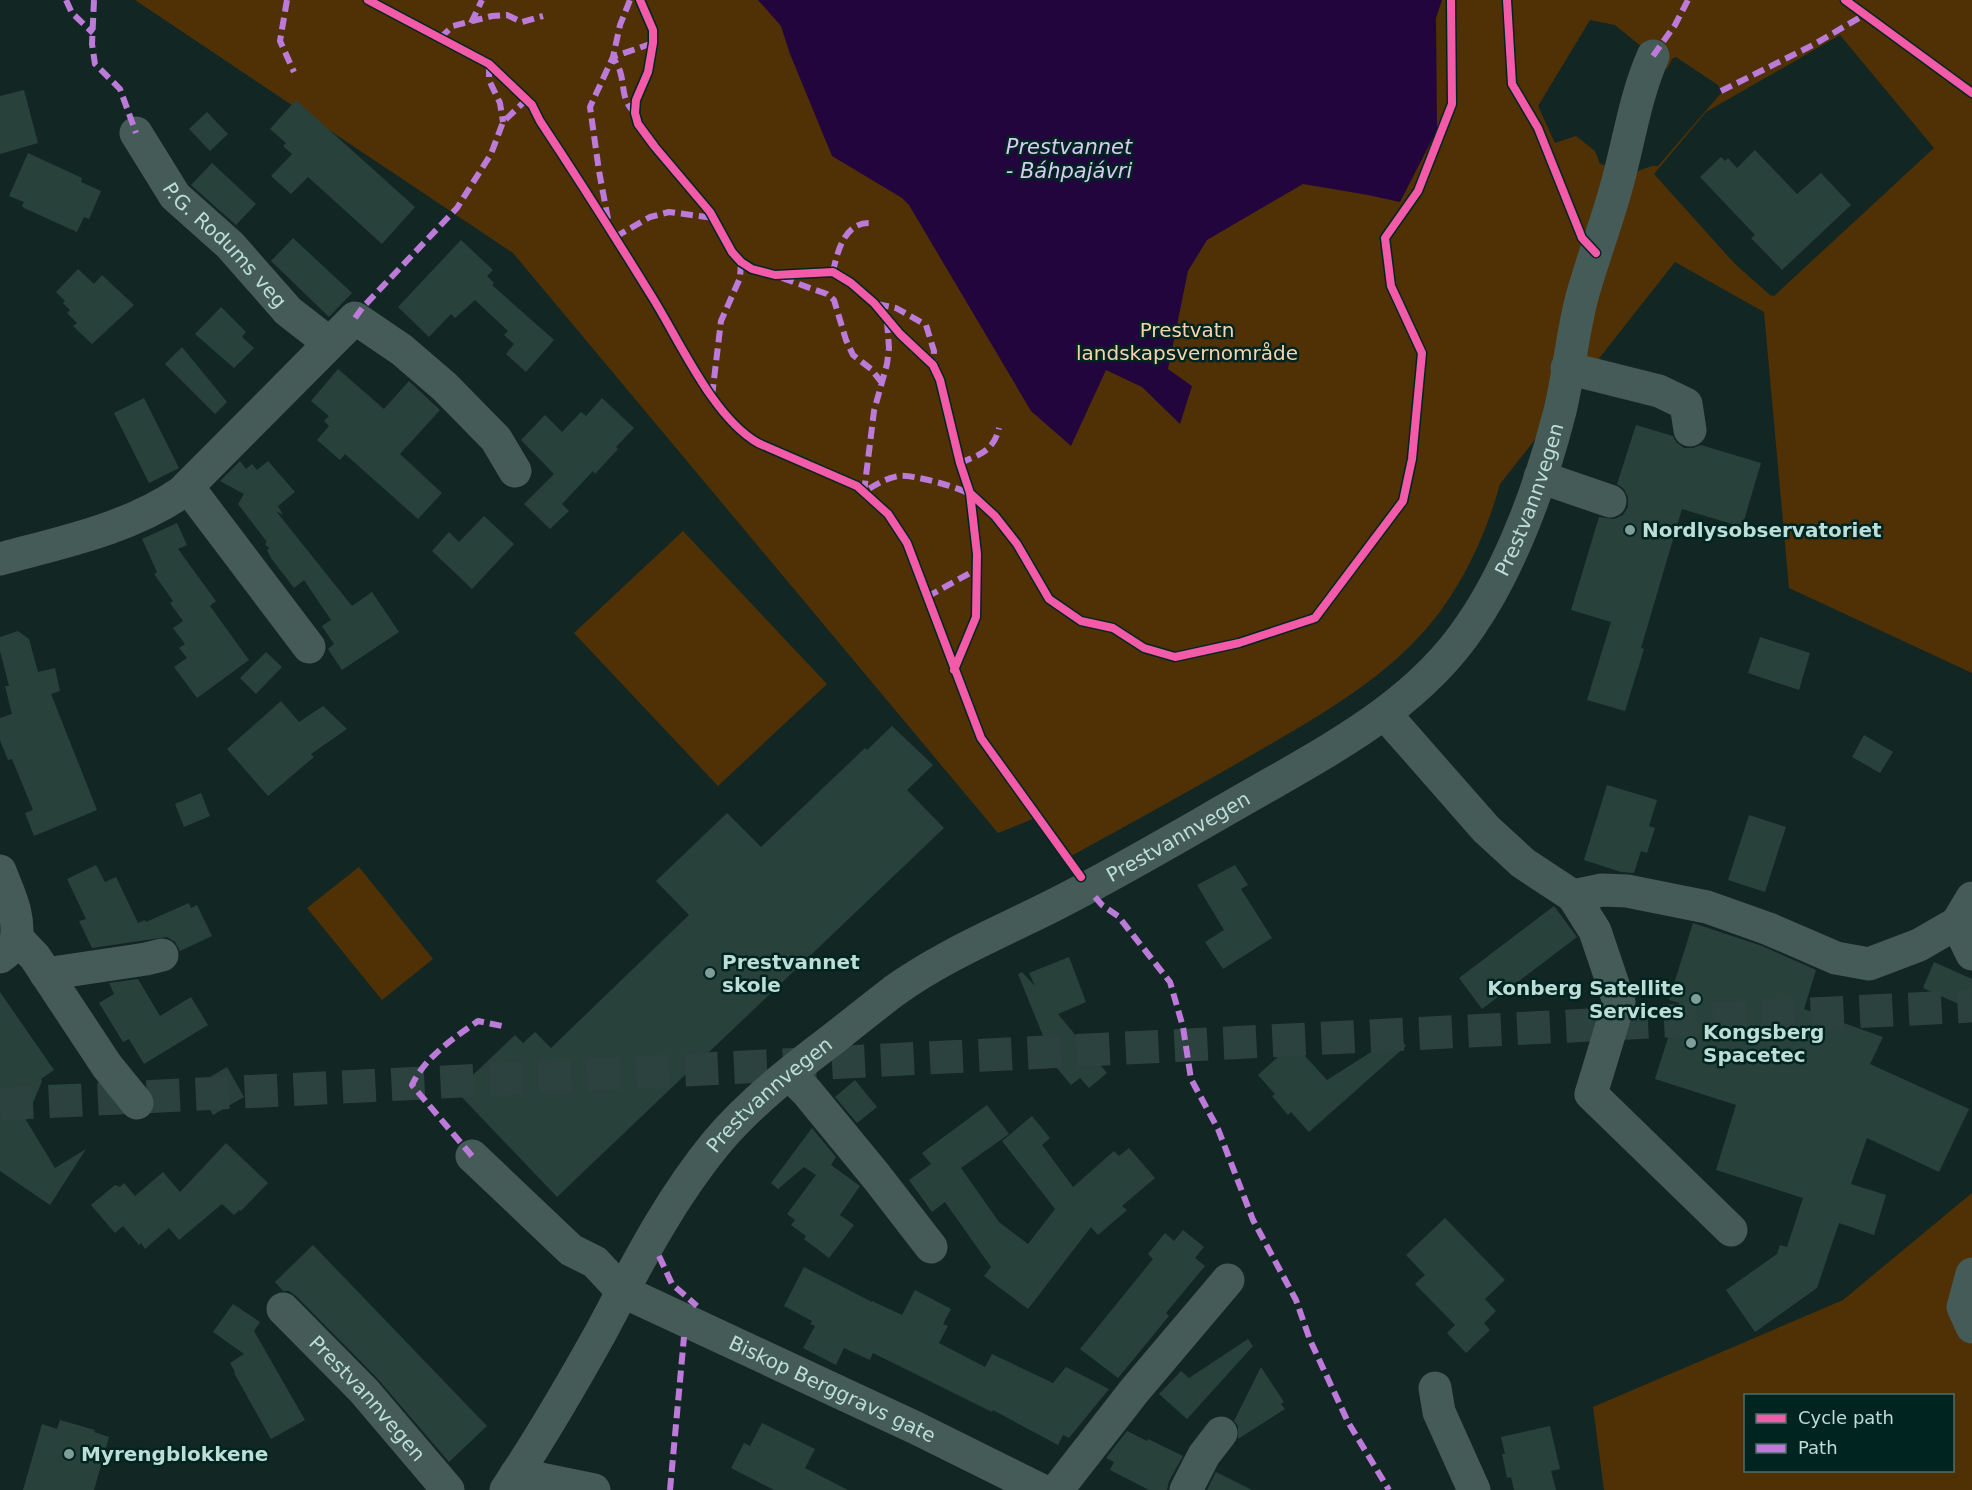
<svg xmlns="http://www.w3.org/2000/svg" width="1972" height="1490" font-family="'DejaVu Sans',sans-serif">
  <rect width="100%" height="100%" fill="#122724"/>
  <path fill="#503105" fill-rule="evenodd" d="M135 0H1972V673L1789 588 1764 312 1675 262 1500 484C1486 535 1461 589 1426 629 1380 682 1317 717 1257 752 1196 787 1134 822 1071 856L1040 816 998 833 513 253ZM1590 20 1615 25 1653 56 1658 65 1667 69 1672 59 1676 57 1718 85 1722 92 1658 166H1652L1635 172 1600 164 1595 151 1576 136 1555 143 1538 106ZM1840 35 1934 148 1774 296 1770 295 1735 264 1654 174 1706 112Z
    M683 531 827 684 718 786 574 633Z
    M359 867 433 959 382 1000 307 908Z
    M1972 1193V1490H1604L1593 1407 1843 1300ZM1746 1396H1952V1470H1746Z"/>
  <path fill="#22053d" d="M758 0H1442L1436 18 1437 130 1400 202 1368 195 1303 184 1207 240 1188 271 1168 369 1192 386 1180 424 1142 387 1106 370 1071 446 1031 411 909 205 902 198 832 156 790 54 781 26Z"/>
  <path fill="#29413b" d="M24 90 38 143 0 154V96Z
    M296 100 415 207 382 244 308 177 291 194 271 176 292 154 283 146 286 143 270 129Z
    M207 112 228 134 210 151 189 129Z
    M1755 150 1797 194 1821 173 1851 205 1782 270 1751 238 1755 235 1700 177 1721 157 1725 161 1728 158 1737 168Z
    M28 153 82 178 81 182 101 191 89 219 84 217 77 232 24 208 22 206 24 202 9 196Z
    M212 163 256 204 236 225 191 185Z
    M293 238 352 293 329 317 271 261Z
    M461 240 493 270 487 276 494 283 492 285 554 340 526 372 506 354 514 344 504 335 508 331 475 300 455 318 451 314 429 337 398 307Z
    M78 269 94 284 102 275 134 305 92 344 73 326 77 323 67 313 70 310 63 303 65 301 56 292Z
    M221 307 246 332 242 337 254 348 234 368 195 334Z
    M182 347 227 402 215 414 165 364Z
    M338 369 384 409 409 381 440 410 400 454 442 493 418 519 345 454 340 460 317 440 329 426 324 421 329 416 311 401Z
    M144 398 179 468 149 483 114 413Z
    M602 398 634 428 616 447 618 449 595 474 593 471 562 504 569 511 550 529 524 504 554 474 521 440 545 415 562 432 581 412 586 416Z
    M1636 425 1673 436 1676 442 1684 448H1693L1701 445 1761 463 1742 527 1682 509 1641 648 1644 649 1625 711 1587 700 1611 622 1571 610 1599 517 1614 519 1623 515 1628 507V497L1624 489 1617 484Z
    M240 461 246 469 252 464 257 470 268 461 295 492 278 506 283 515 276 511 352 606 372 592 399 632 342 670 328 649 334 644 322 626 331 620 304 580 294 588 271 558 267 550 269 548 265 544 267 542 238 504 244 494 220 481Z
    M484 516 514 544 472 589 432 551 449 532 459 542Z
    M177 523 187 545 178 549 216 601 210 606 249 660 197 698 174 667 187 658 179 648 185 644 173 628 183 621 170 603 173 601 154 574 157 572 142 539Z
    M18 631 29 639 38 672 55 668 60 691 51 694 97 810 34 836 25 813 33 810 12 759 8 760 0 740V718L12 714 5 686H9L0 651V637Z
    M1760 637 1810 653 1799 690 1748 673Z
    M266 652 282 667 256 694 240 678Z
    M281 701 299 722 323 706 347 729 311 754 314 757 268 796 227 749Z
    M892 726 933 765 907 790 944 828 557 1197 456 1091 515 1035 523 1043 535 1032 551 1048 689 915 656 881 727 813 761 847 865 748 867 750Z
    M1864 735 1893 752 1880 773 1852 757Z
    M1607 785 1657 800 1649 826 1655 828 1647 853 1641 851 1634 873 1621 872 1584 860Z
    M201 793 210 816 184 827 175 804Z
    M1749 815 1786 827 1765 892 1728 880Z
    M96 865 105 882 116 877 138 923 145 920 146 922 189 903 191 908 197 905 212 936 180 951 175 942 167 937 92 948 79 921 86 919 67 879Z
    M1235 865 1248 885 1241 889 1272 938 1223 969 1205 942 1224 930 1197 885Z
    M1554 906 1577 937 1482 1009 1459 978Z
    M1693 923 1762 946 1816 970 1804 1009 1883 1037 1870 1064 1969 1109 1939 1172 1867 1138 1851 1184 1886 1195 1874 1235 1839 1223 1817 1288 1755 1332 1726 1290 1777 1254 1780 1245 1787 1247 1803 1198 1716 1170 1736 1105 1655 1079 1679 1003 1669 1000Z
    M1069 957 1086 1002 1058 1014 1107 1073 1089 1088 1080 1078 1071 1085 1047 1056 1050 1053 1018 974 1022 972 1035 986 1029 973Z
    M1934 962 1972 979V1010L1923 988Z
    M138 979 160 1016 191 997 208 1025 144 1064 129 1039 123 1042 99 1003 114 994 109 983Z
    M0 992 54 1070 41 1079 42 1081 26 1120 55 1168 86 1149 50 1205 0 1171Z
    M1398 1035 1406 1046 1309 1132 1291 1112 1288 1115 1272 1096 1275 1094 1258 1075 1293 1043 1327 1080Z
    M227 1067 244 1097 213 1115 196 1085Z
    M855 1080 877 1107 857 1123 835 1097Z
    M987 1105 1009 1134 961 1168 999 1222 1028 1244 1055 1209 1002 1141 1032 1116 1050 1138 1042 1145 1073 1187 1114 1151 1119 1156 1129 1148 1155 1178 1122 1206 1127 1210 1098 1235 1091 1227 1028 1309 984 1276 991 1267 945 1202 932 1212 909 1180 931 1164 922 1153Z
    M812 1128 836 1157 831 1165 860 1186 840 1215 854 1225 829 1258 804 1239 806 1236 791 1225 795 1220 787 1214 816 1175 804 1167 778 1189 771 1183Z
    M226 1143 268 1183 241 1211 239 1210 234 1215 222 1204 179 1240 169 1228 145 1249 141 1243 139 1245 123 1226 115 1233 91 1205 115 1185 120 1187 124 1183 135 1196 163 1172 180 1192Z
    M1445 1218 1505 1280 1485 1299 1496 1311 1484 1323 1490 1330 1466 1353 1447 1333 1455 1325 1415 1284 1425 1275 1406 1255Z
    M1183 1230 1204 1247 1195 1258 1205 1266 1166 1313 1169 1316 1118 1378 1080 1349 1153 1259 1148 1254 1165 1233 1174 1241Z
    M313 1245 487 1426 449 1462 377 1378 296 1296 289 1291H283L275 1282Z
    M804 1267 872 1302V1301L902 1315 915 1290 951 1309 943 1324 948 1326 939 1343 985 1367 992 1354 1053 1383 1066 1367 1109 1389 1069 1438 1063 1435 1058 1445 993 1410 992 1412 873 1353 870 1360 844 1348 836 1365 803 1348 815 1326 810 1324 812 1321 784 1306Z
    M233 1304 260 1322 254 1331 305 1420 271 1439 234 1373 235 1372 230 1363 244 1354 213 1332Z
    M1248 1339 1253 1346 1187 1419 1159 1394 1181 1371 1189 1378Z
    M1261 1367 1284 1402 1281 1404 1285 1409 1238 1439V1426L1234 1421Z
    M60 1420 95 1430 94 1432 109 1437 94 1490H23L42 1424 57 1429Z
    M762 1423 815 1449 805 1468 848 1490H774L731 1468 744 1443 750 1446Z
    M1550 1426 1560 1469 1551 1471 1556 1490H1514L1511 1477 1507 1478 1502 1454H1505L1501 1437Z
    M1127 1431 1147 1441 1148 1439 1183 1456 1169 1481 1167 1490H1149L1110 1470 1114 1462 1106 1458Z
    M1216 1472 1252 1490H1207Z"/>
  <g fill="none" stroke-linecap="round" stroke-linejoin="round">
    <path stroke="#2c423f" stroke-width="33" stroke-dasharray="33 16" stroke-linecap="butt" d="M0 1104 1972 1006"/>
    <g stroke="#445b58" stroke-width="33">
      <path id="s1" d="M136 133 175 196 230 245 288 311 329 343"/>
      <path d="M1567 368 1659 391 1686 404 1690 430"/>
      <path d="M1540 477 1610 501"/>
      <path d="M188 487 309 647"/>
      <path d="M0 559C63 542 128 529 182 492L355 318 402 350 445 387 496 439 515 471"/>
      <path d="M1385 714 1486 829 1523 863 1573 896 1602 890 1627 891 1707 907 1769 929 1836 958 1869 964 1919 945 1957 923 1972 898"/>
      <path d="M0 871C9 894 22 919 15 945L0 957"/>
      <path d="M1573 896 1595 931 1619 1002 1591 1094 1731 1230"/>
      <path d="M1957 923 1972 954"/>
      <path d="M17 938 35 957 107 1066 137 1103"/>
      <path d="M46 974 146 959 162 955"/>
      <path d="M789 1074 807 1092 876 1176 931 1247"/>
      <path id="s2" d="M472 1156 571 1250 595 1262 622 1291 916 1428 1041 1490"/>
      <path d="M1972 1274 1963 1307 1972 1327"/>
      <path id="s3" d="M283 1309 364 1391 448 1490"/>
      <path d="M1435 1388 1439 1412 1474 1490"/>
      <path d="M516 1474 594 1490"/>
      <path id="s4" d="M506 1490C540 1439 571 1386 601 1332 636 1266 669 1200 717 1142 750 1103 792 1070 833 1039 853 1023 873 1007 894 991 944 955 1001 932 1056 904 1131 866 1203 822 1276 781 1349 739 1423 697 1471 625 1512 565 1542 482 1560 411 1569 374 1572 335 1582 297 1593 257 1609 217 1619 177 1630 135 1636 95 1653 56"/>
      <path d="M1057 1490 1135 1390 1228 1280"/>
      <path d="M1186 1490 1204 1455 1221 1433"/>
    </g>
    <path stroke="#bd7bd9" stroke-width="6" stroke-dasharray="12 6" stroke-linecap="butt" d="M66 0 72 13 93 33
      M94 0 92 44 95 64 120 89 136 133
      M287 0 280 41 294 72
      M471 23 482 0
      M440 38 453 26 492 16 507 15 522 22 543 16
      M1653 56 1675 25 1688 0
      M489 65V80L500 103 503 122
      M1721 91 1813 45 1864 15
      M635 113C621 100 625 87 620 71 618 66 615 61 613 57L653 43
      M608 219 599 171 590 107 613 57 620 25 630 0
      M615 237 650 217 669 212 714 218
      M833 272C837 252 845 221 871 223
      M782 278 827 294 834 300 846 340 853 355 871 369 882 383
      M877 304 896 308 926 325 934 351 933 365
      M355 318 363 307 457 208 491 154 503 122 526 100
      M887 321 889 348 887 364 874 411 864 492C875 485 886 478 899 476 912 474 963 488 973 496
      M712 396 721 321 740 278 741 262
      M960 463C979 455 994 451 999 428
      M927 597 977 569
      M1095 897 1102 905 1118 916 1170 982 1183 1027 1191 1079 1218 1129 1253 1220 1296 1300 1310 1340 1348 1422 1389 1490
      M472 1156 412 1085C425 1057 454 1038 478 1021L502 1026
      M659 1256 672 1284 697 1306
      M670 1490 684 1337"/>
    <defs>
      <path id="cycleway" d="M368 0 489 64 532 105 540 121C579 180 617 240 654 300 681 344 714 418 758 443L857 486 888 514 907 543 981 738 1081 877
        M640 0 653 30V43L648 72 636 100 635 113 638 124 655 147 710 212 732 252 741 262 752 269 775 275 833 272 851 283 874 303 900 334 933 365 940 380 960 463 970 493 977 554 976 617 954 670
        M1507 0 1512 84 1538 128 1582 238 1596 253
        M1845 0 1972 93
        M970 493 995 516 1017 544 1049 599 1081 621 1113 628 1144 648 1175 657 1239 643 1315 618 1403 501 1412 459 1422 353 1391 286 1385 238 1418 191 1452 104 1451 0"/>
    </defs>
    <use href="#cycleway" stroke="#002520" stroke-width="11"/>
    <use href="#cycleway" stroke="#f35aa7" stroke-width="8"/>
  </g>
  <g fill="#819d98" stroke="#002520" stroke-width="2">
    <circle cx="1630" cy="530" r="6"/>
    <circle cx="710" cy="973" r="6"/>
    <circle cx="1696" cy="999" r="6"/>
    <circle cx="1691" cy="1043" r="6"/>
    <circle cx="69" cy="1454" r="6"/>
  </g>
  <g text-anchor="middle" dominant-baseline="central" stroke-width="5" stroke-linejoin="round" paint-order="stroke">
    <g font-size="20" fill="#bdddd7" stroke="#002520">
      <text stroke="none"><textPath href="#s1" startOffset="144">P.G. Rodums veg</textPath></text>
      <text stroke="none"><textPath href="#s4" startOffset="1468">Prestvannvegen</textPath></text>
      <text stroke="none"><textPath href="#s4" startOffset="964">Prestvannvegen</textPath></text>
      <text stroke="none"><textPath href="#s4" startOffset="478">Prestvannvegen</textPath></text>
      <text stroke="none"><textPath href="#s2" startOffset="435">Biskop Berggravs gate</textPath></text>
      <text stroke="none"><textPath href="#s3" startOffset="123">Prestvannvegen</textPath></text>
    </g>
    <g font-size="20" fill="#fad2ae" stroke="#002520">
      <text x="1187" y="330">Prestvatn<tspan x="1187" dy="23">landskapsvernområde</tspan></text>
    </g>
    <g font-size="20" font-weight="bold" fill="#bdddd7" stroke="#002520" text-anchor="start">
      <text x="1642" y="530">Nordlysobservatoriet</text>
      <text x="722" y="962">Prestvannet<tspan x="722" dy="23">skole</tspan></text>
      <text x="1684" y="988" text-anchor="end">Konberg Satellite<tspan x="1684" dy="23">Services</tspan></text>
      <text x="1703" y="1032">Kongsberg<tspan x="1703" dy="23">Spacetec</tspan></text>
      <text x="81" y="1454">Myrengblokkene</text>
    </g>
    <g font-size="21" font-style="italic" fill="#dac8f5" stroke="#002520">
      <text x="1069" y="147">Prestvannet<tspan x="1069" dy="24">- Báhpajávri</tspan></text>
    </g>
  </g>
  <rect x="1744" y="1394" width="210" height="78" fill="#002520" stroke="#4c6f69" stroke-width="1.5"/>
  <rect x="1756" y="1414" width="30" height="9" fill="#f35aa7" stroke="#4c6f69" stroke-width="1.5"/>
  <text x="1798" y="1424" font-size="18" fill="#bdddd7">Cycle path</text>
  <rect x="1756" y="1444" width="30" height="9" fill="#bd7bd9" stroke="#4c6f69" stroke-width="1.5"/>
  <text x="1798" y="1454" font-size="18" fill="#bdddd7">Path</text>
</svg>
